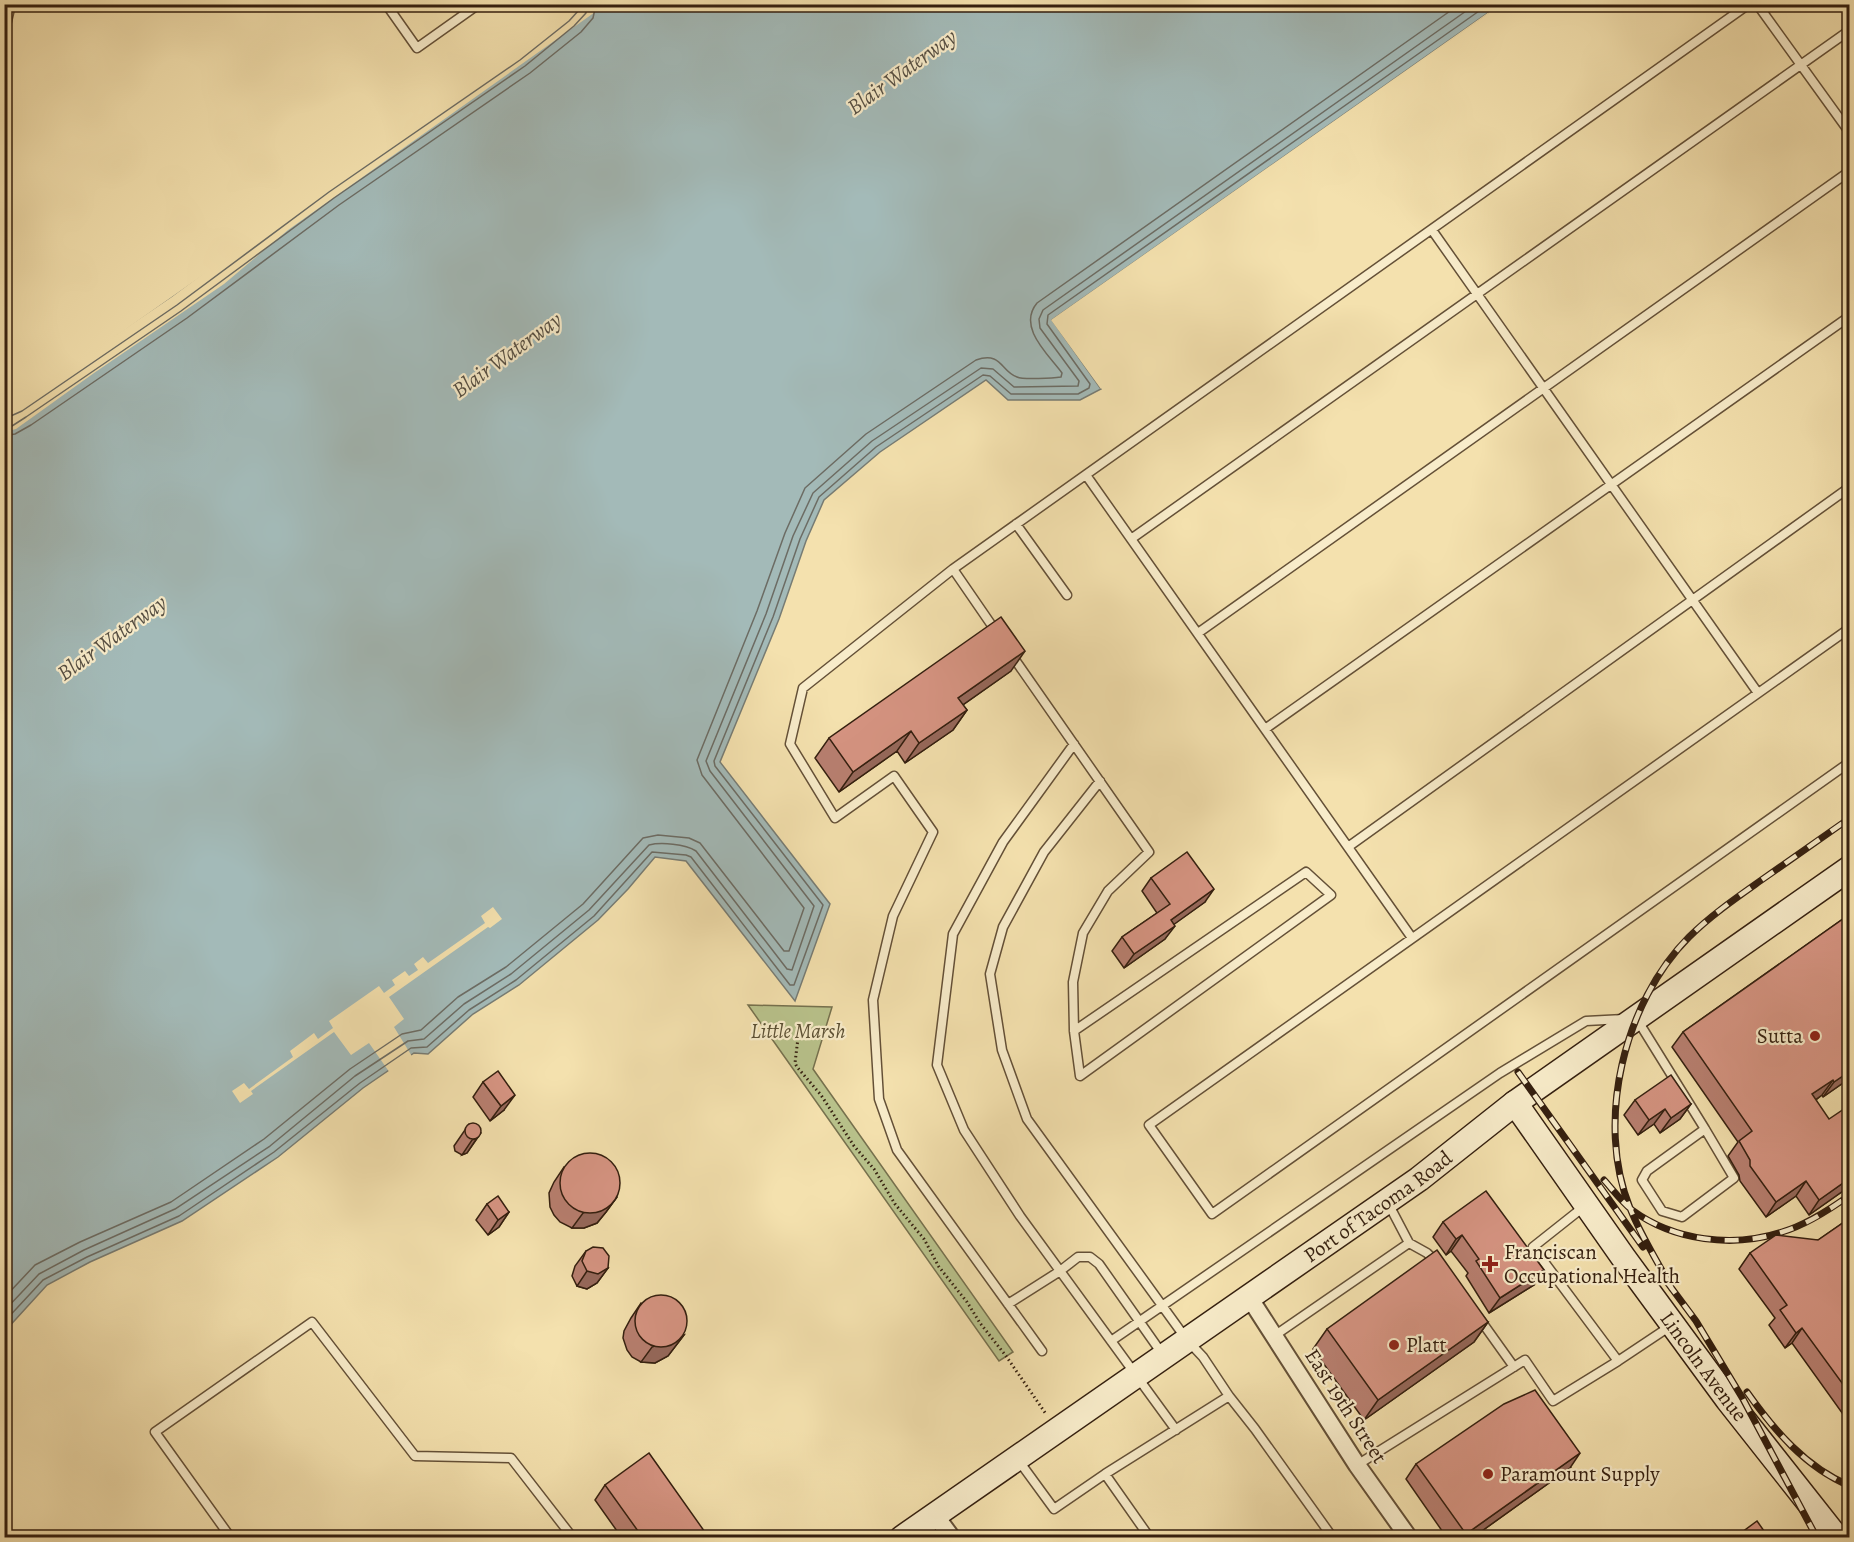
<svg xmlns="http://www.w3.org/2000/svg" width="1854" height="1542" font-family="Alegreya,serif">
  <rect width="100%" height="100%" fill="#f4e1ae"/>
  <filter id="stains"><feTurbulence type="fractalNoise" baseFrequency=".00333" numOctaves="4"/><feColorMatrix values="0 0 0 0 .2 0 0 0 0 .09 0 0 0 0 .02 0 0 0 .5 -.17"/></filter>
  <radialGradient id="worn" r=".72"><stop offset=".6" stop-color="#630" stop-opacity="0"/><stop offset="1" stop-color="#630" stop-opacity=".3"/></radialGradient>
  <path fill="#b9c38c" stroke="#76714e" stroke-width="1.5" d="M748 1005 832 1007 813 1069 1013 1352 999 1361Z"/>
  <path fill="#a3bab8" stroke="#777c74" stroke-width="1.5" d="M576 5H1499L1052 320 1101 389 1080 400H1008L986 380 880 452 824 500 806 541 779 619 720 762 830 904 795 1001 686 861 655 857 628 889 598 920 519 985 473 1014 428 1054 414 1053 363 1088 278 1157 182 1221 90 1262 47 1285 5 1331V415L517 55Z"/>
  <path fill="#f4e1ae" d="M572 4 605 5 288 230 224 284 94 373 16 429 5 432 4 411 172 297 324 184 515 53 563 14Z
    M1502 4 1056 321 1103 387 1101 389 1051 320 1499 5Z
    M493 907 502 919 490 928 488 927 389 997 404 1019 394 1027 413 1058 390 1073 369 1043 351 1055 334 1032 251 1091 253 1094 240 1103 232 1091 244 1083 249 1089 293 1057 290 1051 314 1033 318 1039 333 1028 329 1021 379 986 384 993 395 985 392 980 405 971 409 976 418 970 414 964 423 957 428 963 485 923 481 916Z"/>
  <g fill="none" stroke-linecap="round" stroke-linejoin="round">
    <path stroke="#6c6c64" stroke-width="1.5" d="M4 419 22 411 177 305 329 192 520 60 569 21 579 10 580 4
      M4 427 12 426 26 417 181 311 334 198 525 66 574 26 586 13 587 4
      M4 436 15 434 31 425 187 318 339 205 530 73 581 32 593 18 596 4
      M4 1298 35 1265 80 1242 171 1202 264 1139 350 1069 402 1034 421 1030 458 997 506 967 583 904 643 838 658 835 689 838 700 843 784 951H789L804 908 702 775 697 760 757 611 785 533 805 488 866 434 976 360C1002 351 1001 372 1017 377 1023 380 1054 378 1061 377L1062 373C1048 354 1017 327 1037 303L1460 4
      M4 1311 39 1274 84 1250 175 1209 270 1146 355 1076 408 1041 424 1039 464 1004 511 974 589 910 649 845C661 842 685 844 696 851L787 969 792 970 814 906 710 771 706 761 766 614 793 536 813 493 872 441 981 368 993 369 1014 387 1078 386 1079 381 1040 328 1039 319 1043 310 1476 4
      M4 1322 43 1280 87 1257 179 1216 274 1152 360 1083 411 1048 427 1047 469 1010 516 980 594 916 652 852 686 855 691 857 790 985H794L823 905 715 766 714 761 773 617 800 539 819 497 876 447 983 375 990 376 1011 394H1078L1089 388 1090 384 1047 324 1048 315 1489 4"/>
    <defs>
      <path id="lane" d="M386 4 417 48 479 4
        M1757 4 1850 133
        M4 34 11 4
        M1432 230 1758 693
        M1086 475 1412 938
        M1016 524 1067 595
        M1131 539 1850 30
        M953 569 997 633
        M1850 628 1149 1125 1212 1214 1850 762
        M1198 633 1850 171
        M1011 654 1149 852 1108 891 1083 933 1073 982 1074 1031 1080 1076 1331 895 1306 872 1074 1031
        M1265 729 1850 316
        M1074 744 1003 842 953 934 937 1065 964 1130 1020 1216 1176 1430
        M1348 847 1850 487
        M1638 1021 1705 1129 1647 1171 1642 1180 1662 1211 1682 1217 1734 1178 1705 1129
        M1388 1203 1409 1243 1427 1253 1437 1263
        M1008 1304 1060 1271 1078 1257H1090L1099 1264 1163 1355
        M1479 1318 1514 1367
        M1274 1336 1409 1243
        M1111 1341 1500 1073 1586 1021 1624 1019
        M1042 1351 897 1150 879 1099 873 1000 893 916 933 832 894 776 835 818 790 744 803 688 953 569 1749 4
        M1618 1361 1672 1325
        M1229 1396 1255 1429 1333 1538
        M1019 1461 1054 1509 1105 1474 1229 1396 1203 1357 1187 1340 1027 1119 1002 1050 990 974 1003 927 1044 852 1100 781
        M1357 1465 1525 1360 1553 1401 1618 1361 1533 1247 1586 1205
        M1105 1474 1150 1538
        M231 1538 155 1432 312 1322 415 1456 511 1458 573 1538"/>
      <path id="street" d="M1249 1297 1357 1465 1409 1538
        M935 1515 952 1538"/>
      <g id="secondary">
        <path id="s1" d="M1515 1103 1623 1257 1728 1400 1837 1538"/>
        <path id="s2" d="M902 1538 1419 1179 1515 1103 1850 868"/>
      </g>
    </defs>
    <use href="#lane" stroke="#645037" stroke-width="11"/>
    <use href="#street" stroke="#645037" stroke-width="20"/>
    <use href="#secondary" stroke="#341f0f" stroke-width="27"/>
    <path stroke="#341f0f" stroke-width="3" stroke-dasharray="1.5 3" stroke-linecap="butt" d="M798 1038 795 1063 797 1067 821 1095 854 1146 874 1169 895 1204 924 1239 939 1267 967 1302 980 1323 1006 1356 1046 1414"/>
    <use href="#lane" stroke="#f8ecca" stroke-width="8"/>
    <use href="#street" stroke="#f8ecca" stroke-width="16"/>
    <use href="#secondary" stroke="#f8ecca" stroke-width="24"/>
    <defs>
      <path id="rail" d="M1518 1072 1643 1247
        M1604 1180C1613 1190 1622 1202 1632 1210 1674 1241 1733 1248 1782 1232 1806 1225 1829 1210 1850 1195
        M1667 1282 1696 1321 1743 1399 1817 1538
        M1672 1289C1658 1262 1641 1236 1630 1208 1595 1122 1624 1002 1689 937 1710 916 1736 898 1760 881 1790 860 1820 839 1850 818
        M1747 1392C1774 1430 1805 1467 1850 1486"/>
    </defs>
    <use href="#rail" stroke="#341f0f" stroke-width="7"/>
    <use href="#rail" stroke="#f8ecca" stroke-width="4.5" stroke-dasharray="14" stroke-linecap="butt"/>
  </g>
  <path fill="#b87f70" stroke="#341f0f" stroke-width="1.5" d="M1011 671 963 705 967 710 953 730 905 763 897 751 839 792 815 758 829 738Z
    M1151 878 1205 902 1174 924 1165 939 1124 968 1112 951 1122 937 1157 913 1142 891Z
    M1850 914V1078L1823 1097 1822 1095 1816 1100 1850 1186 1809 1215 1796 1196 1766 1217 1740 1181 1739 1175 1728 1156 1738 1142 1672 1047 1683 1032Z
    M483 1082 504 1110 490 1121 473 1097Z
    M1635 1100 1691 1104 1680 1119 1660 1133 1654 1124 1638 1135 1624 1115Z
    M469 1124 481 1133 467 1153 462 1155 455 1151 454 1146Z
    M564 1167 617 1197 606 1212 597 1223 584 1228H572L560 1222 554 1215 550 1207 549 1193 554 1182Z
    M487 1204 509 1212 499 1227 488 1235 476 1220Z
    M1850 1218V1281L1847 1283 1850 1287V1424L1792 1343 1785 1348 1769 1325 1775 1318 1739 1269 1750 1253 1818 1240Z
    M1443 1222 1534 1285 1489 1313 1466 1276 1468 1273 1451 1251 1446 1255 1433 1237Z
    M586 1251 608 1268 597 1283 587 1289 577 1286 572 1276 575 1266Z
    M641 1303 684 1335 668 1356 655 1363 641 1362 632 1357 627 1350 623 1338 624 1331 631 1318Z
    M1488 1322 1474 1342 1364 1420 1313 1349 1327 1329Z
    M1416 1464 1570 1468 1472 1538H1447L1406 1479Z
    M605 1485 707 1535 706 1538H622L595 1500Z"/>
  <path fill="#96685b" stroke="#341f0f" stroke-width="1.5" d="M1025 651 1011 671 944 718 958 698Z
    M967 710 953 730 905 763 919 743Z
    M911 731 897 751 839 792 853 772Z
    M1214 889 1205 902 1162 933 1171 920Z
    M1175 926 1165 939 1124 968 1134 954Z
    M1850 1071V1078L1823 1097 1834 1082Z
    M1833 1080 1822 1095 1801 1110 1812 1094Z
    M515 1095 504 1110 490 1121 501 1106Z
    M1691 1104 1680 1119 1660 1133 1671 1118Z
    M1665 1109 1654 1124 1638 1135 1649 1120Z
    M477 1138 467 1153 462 1155 472 1140Z
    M1850 1178V1186L1809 1215 1819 1200Z
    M1806 1181 1796 1196 1766 1217 1776 1202Z
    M617 1197 606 1212 597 1223 584 1228H572L583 1213Z
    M509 1212 499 1227 488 1235 498 1220Z
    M1462 1235 1451 1251 1446 1255 1456 1239Z
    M608 1268 597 1283 587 1289 577 1286 587 1271Z
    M1544 1270 1534 1285 1489 1313 1500 1298Z
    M1850 1274V1281L1832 1293 1843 1278Z
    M1488 1322 1474 1342 1364 1420 1378 1400Z
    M1802 1328 1792 1343 1785 1348 1796 1333Z
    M684 1335 668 1356 655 1363 641 1362 652 1347Z
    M1580 1453 1570 1468 1472 1538H1463L1466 1534Z"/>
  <path fill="#d69482" stroke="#341f0f" stroke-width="1.5" d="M1001 617 1025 651 958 698 967 710 919 743 911 731 853 772 829 738Z
    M1187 852 1214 889 1171 920 1175 926 1134 954 1122 937 1170 904 1151 878Z
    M1850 914V1071L1834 1082 1833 1080 1812 1094 1829 1119 1850 1105V1178L1819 1200 1806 1181 1776 1202 1750 1166V1160L1739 1141 1752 1131 1683 1032Z
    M498 1071 515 1095 501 1106 483 1082Z
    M1671 1075 1691 1104 1671 1118 1665 1109 1649 1120 1635 1100Z
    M465 1131a8 8 0 1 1 16 0a8 8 0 1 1-16 0Z
    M560 1183a30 30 0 1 1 60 0a30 30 0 1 1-60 0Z
    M1486 1191 1544 1270 1500 1298 1476 1261 1479 1259 1462 1235 1456 1239 1443 1222Z
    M498 1196 509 1212 498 1220 487 1204Z
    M1850 1218V1274L1843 1278 1850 1287V1394L1802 1328 1796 1333 1780 1310 1787 1305 1750 1253 1776 1235 1818 1240Z
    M593 1247 603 1248 609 1256 608 1268 598 1274 587 1271 582 1261 586 1251Z
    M1437 1250 1488 1322 1378 1400 1327 1329Z
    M635 1321a26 26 0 1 1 52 0a26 26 0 1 1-52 0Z
    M1535 1390 1580 1453 1466 1534 1416 1464 1504 1404Z
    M649 1453 707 1535 704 1538H643L605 1485Z
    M1757 1521 1769 1538H1734Z"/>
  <g fill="#8f2418" stroke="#f8ecca" stroke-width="2">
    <circle cx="1815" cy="1036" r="6"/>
    <path d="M1487 1255h6v6h6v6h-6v6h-6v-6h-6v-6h6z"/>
    <circle cx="1394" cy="1345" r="6"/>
    <circle cx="1488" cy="1474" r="6"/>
  </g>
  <g text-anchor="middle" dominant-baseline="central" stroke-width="4.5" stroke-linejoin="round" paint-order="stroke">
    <g font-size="21" font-style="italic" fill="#5c5034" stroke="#f8ecca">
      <text x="798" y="1031">Little Marsh</text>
    </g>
    <g font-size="21" fill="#341f0f" stroke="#f8ecca" text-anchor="start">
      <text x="1803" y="1036" text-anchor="end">Sutta</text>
      <text x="1504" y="1252">Franciscan<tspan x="1504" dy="24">Occupational Health</tspan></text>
      <text x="1406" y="1345">Platt</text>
      <text x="1500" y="1474">Paramount Supply</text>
    </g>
    <g font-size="21" fill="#341f0f" stroke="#f8ecca">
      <text stroke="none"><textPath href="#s2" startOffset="580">Port of Tacoma Road</textPath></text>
      <text stroke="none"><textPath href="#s1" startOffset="324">Lincoln Avenue</textPath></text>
      <text transform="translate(1346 1406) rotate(57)">East 19th Street</text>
    </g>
    <g font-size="22" font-style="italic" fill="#554e42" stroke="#f8ecca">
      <text transform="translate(902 72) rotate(-36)">Blair Waterway</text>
      <text transform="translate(507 355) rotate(-36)">Blair Waterway</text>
      <text transform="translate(112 638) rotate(-36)">Blair Waterway</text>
    </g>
  </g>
  <rect width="1854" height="1542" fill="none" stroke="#f4e1ae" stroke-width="24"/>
  <rect x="6" y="6" width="1842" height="1530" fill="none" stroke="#341f0f" stroke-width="3"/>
  <rect x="12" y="12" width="1830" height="1518" fill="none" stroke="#341f0f" stroke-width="1.5"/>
  <rect width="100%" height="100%" filter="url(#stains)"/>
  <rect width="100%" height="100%" fill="url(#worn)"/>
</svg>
